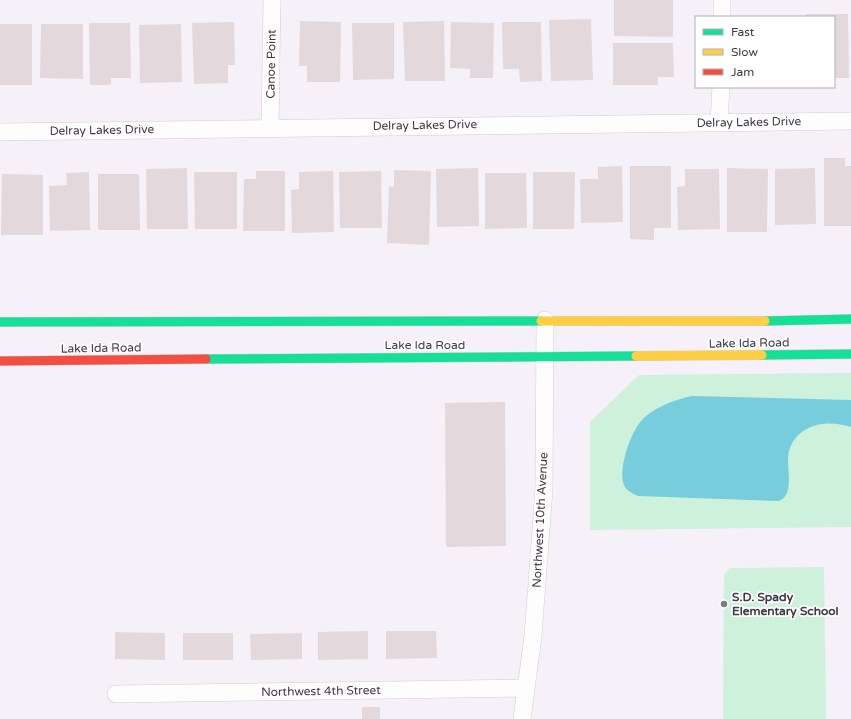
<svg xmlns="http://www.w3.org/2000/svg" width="851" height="719" font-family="'Varela Round',sans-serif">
  <rect width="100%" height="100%" fill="#f6f0f9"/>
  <path fill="#cdf1db" d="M851 373V527L590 530V422L639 375Z
    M824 567 826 719H723L724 574 730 568Z"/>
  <path fill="#77cddc" d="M692 396 851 400V427C827 419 797 424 789 451 785 465 796 494 779 501L638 496C631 493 625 490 623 482 619 466 632 427 645 417 659 405 675 400 692 396Z"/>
  <path fill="#e3d9dc" d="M614 0H673V37L614 36Z
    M806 14H848L849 78H834V17H806Z
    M591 19 593 80 551 81 549 20Z
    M300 21 341 22 340 82H307V66H299Z
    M444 21 445 81H405L403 22Z
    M234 22 235 65H228V83L194 84 192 23Z
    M451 22 494 23 493 78H470V69L450 68Z
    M502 22H541L542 81 520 82 519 69H503Z
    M89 23H130L131 78H111V85H90Z
    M352 23H394V79L353 80Z
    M0 24H32V85H0Z
    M41 24H83V79L40 78Z
    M181 24 182 82 140 83 139 25Z
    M613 43H673L674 77H658V85H613Z
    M824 158H845V166H851V226H824Z
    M622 166 623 222 581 223 580 179H598V167Z
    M630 166H671V228H654V240L630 239Z
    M187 168 188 229H147L146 169Z
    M478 168 479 226 437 227 436 169Z
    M727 168 768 169 767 232H727Z
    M815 168 816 224 775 225V169Z
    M685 169H719L720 229 678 230 677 187 685 186Z
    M394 170 431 171 429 245 387 243 389 186 394 187Z
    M256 171H285V231H243L244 179H256Z
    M333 171 334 232 292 233 291 190 299 189V172Z
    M381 171 382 228H340L339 172Z
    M89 172 90 230 50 231 49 186 67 185 66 173Z
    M194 172H237V229H195Z
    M533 172H575L574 229H533Z
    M485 173H526L527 228 485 229Z
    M2 174 43 175V235H1Z
    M98 174H139L140 230H98Z
    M505 402 506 546 446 547 445 403Z
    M368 631V659L318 660V632Z
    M386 631H436L437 658 386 659Z
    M115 632 165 633V660L115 659Z
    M183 633H233V660H183Z
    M302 633V659L251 660 250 634Z
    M362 707H380V719H362Z"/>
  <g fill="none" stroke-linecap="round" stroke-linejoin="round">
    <defs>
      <path id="street" d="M722 17V0
        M719 122 721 87
        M270 127 272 0
        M0 132 851 121
        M116 694 525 688
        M522 719 533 636 544 489 545 320"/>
      <path id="fast" d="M765 321 851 319
        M0 322 541 321
        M762 355 851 354
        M206 359 636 356"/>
      <path id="slow" d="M541 321H765
        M636 356 762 355"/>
      <path id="jam" d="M0 361 206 359"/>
    </defs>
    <use href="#street" stroke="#d2ccd5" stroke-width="18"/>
    <use href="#fast" stroke="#d2ccd5" stroke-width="10"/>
    <use href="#slow" stroke="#d2ccd5" stroke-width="10"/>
    <use href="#jam" stroke="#d2ccd5" stroke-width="10"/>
    <use href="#street" stroke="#fefdfe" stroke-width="17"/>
    <use href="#fast" stroke="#16e098" stroke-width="9"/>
    <use href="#slow" stroke="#ffcf43" stroke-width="9"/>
    <use href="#jam" stroke="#f24e42" stroke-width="9"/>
  </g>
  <circle fill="#807983" stroke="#fff" stroke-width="1.5" cx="724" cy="604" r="4"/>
  <g text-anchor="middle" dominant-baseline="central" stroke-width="3.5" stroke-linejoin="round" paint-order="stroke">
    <g font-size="12" fill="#403944" stroke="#fff">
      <text transform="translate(271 64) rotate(-89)">Canoe Point</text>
      <text transform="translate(749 122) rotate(-1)">Delray Lakes Drive</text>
      <text transform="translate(425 125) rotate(-1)">Delray Lakes Drive</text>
      <text transform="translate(102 130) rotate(-1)">Delray Lakes Drive</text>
      <text transform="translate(749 343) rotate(-1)">Lake Ida Road</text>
      <text x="425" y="345">Lake Ida Road</text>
      <text transform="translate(101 348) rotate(-1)">Lake Ida Road</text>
      <text transform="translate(540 520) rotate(-87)">Northwest 10th Avenue</text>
      <text transform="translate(321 691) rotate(-1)">Northwest 4th Street</text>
    </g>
    <g font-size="12" font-weight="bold" fill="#403944" stroke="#fff" text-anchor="start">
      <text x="732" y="597">S.D. Spady<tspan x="732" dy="14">Elementary School</tspan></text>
    </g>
  </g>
  <rect x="695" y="16" width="140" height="72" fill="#ffffff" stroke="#b3b0b4"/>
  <rect x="703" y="29" width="20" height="6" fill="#16e098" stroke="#b3b0b4"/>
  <text x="731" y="36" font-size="12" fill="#403944">Fast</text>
  <rect x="703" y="49" width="20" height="6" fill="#ffcf43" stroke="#b3b0b4"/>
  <text x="731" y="56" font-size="12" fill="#403944">Slow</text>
  <rect x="703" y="69" width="20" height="6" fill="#f24e42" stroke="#b3b0b4"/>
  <text x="731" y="76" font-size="12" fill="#403944">Jam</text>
</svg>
